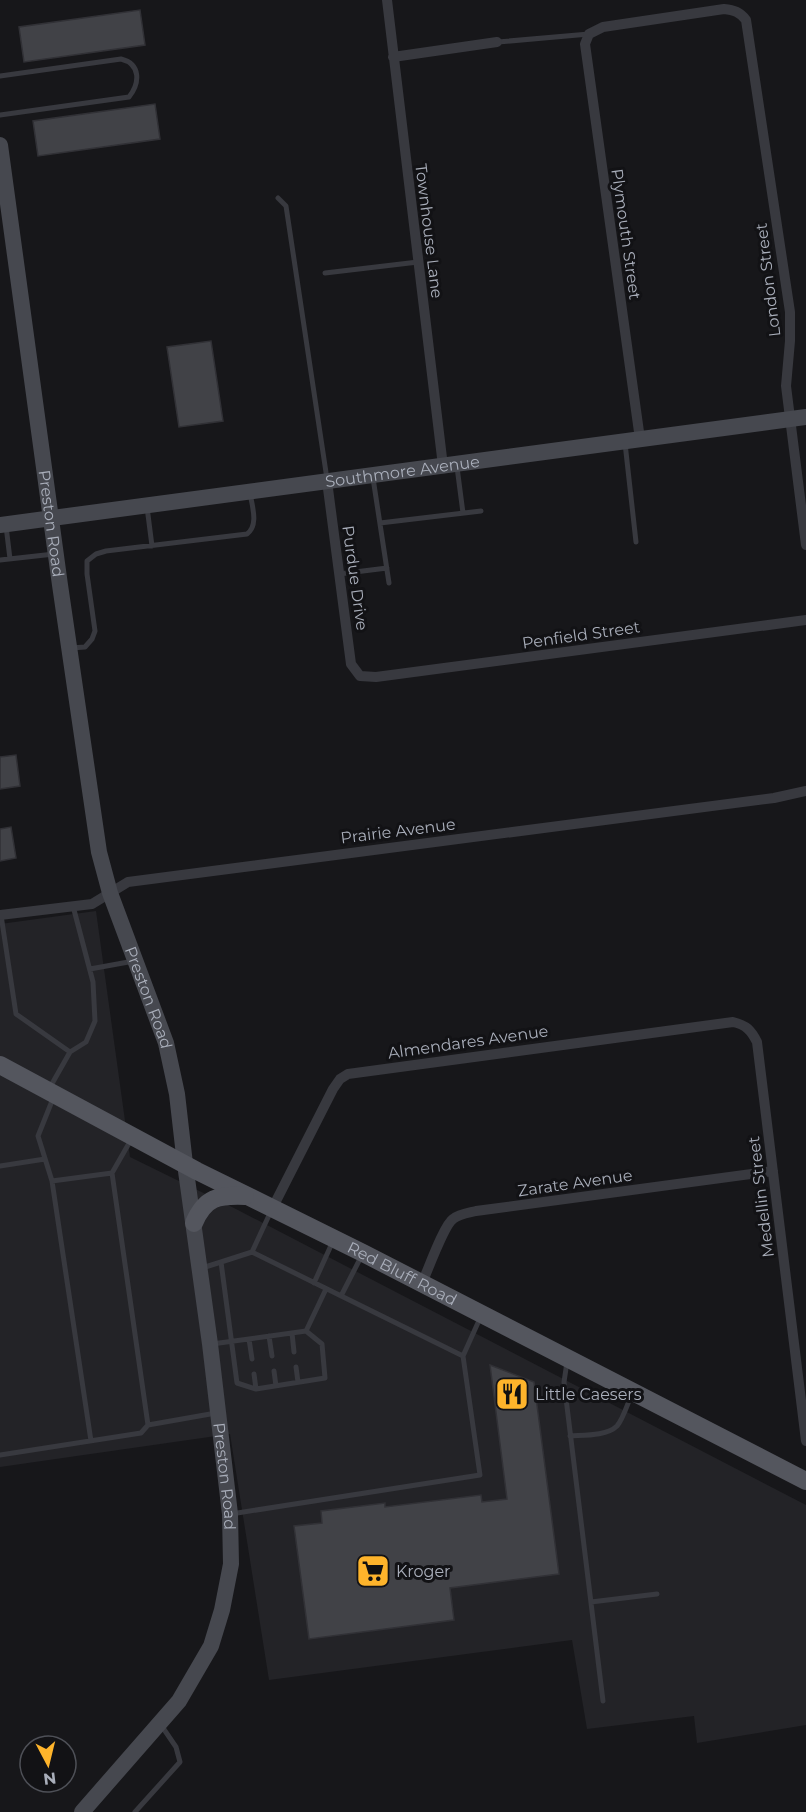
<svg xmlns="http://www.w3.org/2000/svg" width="806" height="1812" font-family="Montserrat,sans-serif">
  <rect width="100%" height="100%" fill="#17171a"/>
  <path fill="#232327" d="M96 911 130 1157 236 1209 806 1505V1725L697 1743 694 1716 587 1729 572 1640 269 1680 230 1434 0 1467V924Z"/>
  <path fill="#414247" stroke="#313136" stroke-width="1.5" d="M140 10 145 45 24 62 19 27Z
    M155 104 160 139 38 156 33 121Z
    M211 341 223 421 179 427 167 347Z
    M16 755 20 786 0 789V757Z
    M11 827 16 858 0 861V829Z
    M490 1365 534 1382 559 1574 450 1588 454 1620 309 1639 294 1526 322 1523 321 1511 385 1503V1507L481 1495 482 1502 507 1499Z"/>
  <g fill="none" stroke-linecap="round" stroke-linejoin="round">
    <path stroke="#38393f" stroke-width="5" d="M498 42 589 34
      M0 76 121 59C141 64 140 83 129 97L0 115
      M278 198 286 206 327 479
      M325 273 418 262
      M625 443 636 542
      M457 467 463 513
      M373 478 389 583
      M147 507 152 546
      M380 523 481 511
      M6 526 10 559
      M0 560 54 554
      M339 574 387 568
      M71 648 85 647 92 639 95 631 87 574V561L96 554 106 551 247 534C259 525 252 506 250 493
      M1 915 16 1014 70 1052
      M90 969 134 961
      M49 1089 70 1052 86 1042 95 1021 93 982 73 906
      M54 1096 38 1136 52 1181 91 1441
      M0 1166 45 1159
      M112 1173 132 1138
      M52 1181 112 1173 148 1425
      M271 1211 252 1252 221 1262 237 1383 256 1389 325 1378 322 1344 306 1331
      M202 1268 221 1262
      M314 1283 333 1241
      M341 1296 362 1255
      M292 1333 294 1352
      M269 1336 272 1356
      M249 1339 252 1359
      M212 1344 306 1331 326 1289
      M463 1356 481 1316
      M567 1362 564 1382 603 1701
      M296 1367 298 1382
      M274 1371 276 1386
      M254 1374 256 1389
      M570 1436C583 1435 607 1436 617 1426 623 1419 627 1405 631 1396
      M0 1455 141 1433 148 1425 216 1413
      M231 1514 480 1475 463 1356 252 1252
      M591 1602 657 1594
      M135 1812 180 1762 176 1747 161 1725"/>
    <path stroke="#38393f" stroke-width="10" d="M387 0 443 466
      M393 57 497 42
      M640 439 585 44 589 34 603 27 724 9C734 10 740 12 746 20L790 312V341L786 386 806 545
      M327 481 351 664 360 676 376 677 806 620
      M0 915 92 904 128 882 774 798 806 791
      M273 1207 333 1089 340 1079 348 1074 733 1022C746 1025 751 1030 757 1042L806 1441
      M422 1283C428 1270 444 1225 453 1219 459 1214 468 1213 476 1211L773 1171"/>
    <g stroke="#46484f" stroke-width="16">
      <path id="s1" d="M0 145 60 585 99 852 110 893 166 1043 177 1094 185 1164 210 1344 230 1514 231 1564 222 1610 211 1646 179 1701 82 1812"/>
      <path id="s2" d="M0 525 806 417"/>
    </g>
    <g stroke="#54565e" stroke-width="18">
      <path id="s3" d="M0 1065 197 1171 363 1253 806 1481"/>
      <path d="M194 1223C205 1197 218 1195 245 1196"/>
    </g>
  </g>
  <defs>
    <symbol id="restaurant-square" viewBox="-11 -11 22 22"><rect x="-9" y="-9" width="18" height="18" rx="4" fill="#feb42b" stroke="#121215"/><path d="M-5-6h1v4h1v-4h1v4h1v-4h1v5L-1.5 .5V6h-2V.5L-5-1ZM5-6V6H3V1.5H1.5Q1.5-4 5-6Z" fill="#111"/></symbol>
    <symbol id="supermarket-square" viewBox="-11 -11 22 22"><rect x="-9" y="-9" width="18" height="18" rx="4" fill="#feb42b" stroke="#121215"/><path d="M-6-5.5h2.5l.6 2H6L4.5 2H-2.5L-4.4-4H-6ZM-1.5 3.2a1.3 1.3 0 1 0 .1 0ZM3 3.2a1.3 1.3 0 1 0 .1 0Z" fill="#111"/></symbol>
  </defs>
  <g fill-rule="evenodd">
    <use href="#restaurant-square" x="493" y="1375" width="38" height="38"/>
    <use href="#supermarket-square" x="354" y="1552" width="38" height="38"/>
  </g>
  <g text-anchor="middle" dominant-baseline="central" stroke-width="6" stroke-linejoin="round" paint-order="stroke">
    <g font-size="16" fill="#a9aeba" stroke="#121215">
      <text transform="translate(429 231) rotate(83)">Townhouse Lane</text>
      <text transform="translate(626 234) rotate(82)">Plymouth Street</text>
      <text transform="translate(768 280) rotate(-97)">London Street</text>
      <text stroke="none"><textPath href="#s2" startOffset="406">Southmore Avenue</textPath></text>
      <text stroke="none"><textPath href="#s1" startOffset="382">Preston Road</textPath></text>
      <text transform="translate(355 578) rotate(82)">Purdue Drive</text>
      <text transform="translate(581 635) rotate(-8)">Penfield Street</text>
      <text transform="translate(398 831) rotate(-7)">Prairie Avenue</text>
      <text stroke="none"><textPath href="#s1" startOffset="868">Preston Road</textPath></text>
      <text transform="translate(468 1042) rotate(-8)">Almendares Avenue</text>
      <text transform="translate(575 1183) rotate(-8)">Zarate Avenue</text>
      <text transform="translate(761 1197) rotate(-97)">Medellin Street</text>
      <text stroke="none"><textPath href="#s3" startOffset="453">Red Bluff Road</textPath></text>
      <text stroke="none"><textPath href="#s1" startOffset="1354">Preston Road</textPath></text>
    </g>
    <g font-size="16" fill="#a9aeba" stroke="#121215" text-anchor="start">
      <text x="535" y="1394">Little Caesers</text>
      <text x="396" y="1571">Kroger</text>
    </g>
  </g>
  <g transform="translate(48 1764) rotate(173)"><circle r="28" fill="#121215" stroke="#4e5057" stroke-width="1.5"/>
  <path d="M0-4.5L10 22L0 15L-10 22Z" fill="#feb42b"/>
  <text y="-9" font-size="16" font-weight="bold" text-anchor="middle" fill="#a9aeba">N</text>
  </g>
</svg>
